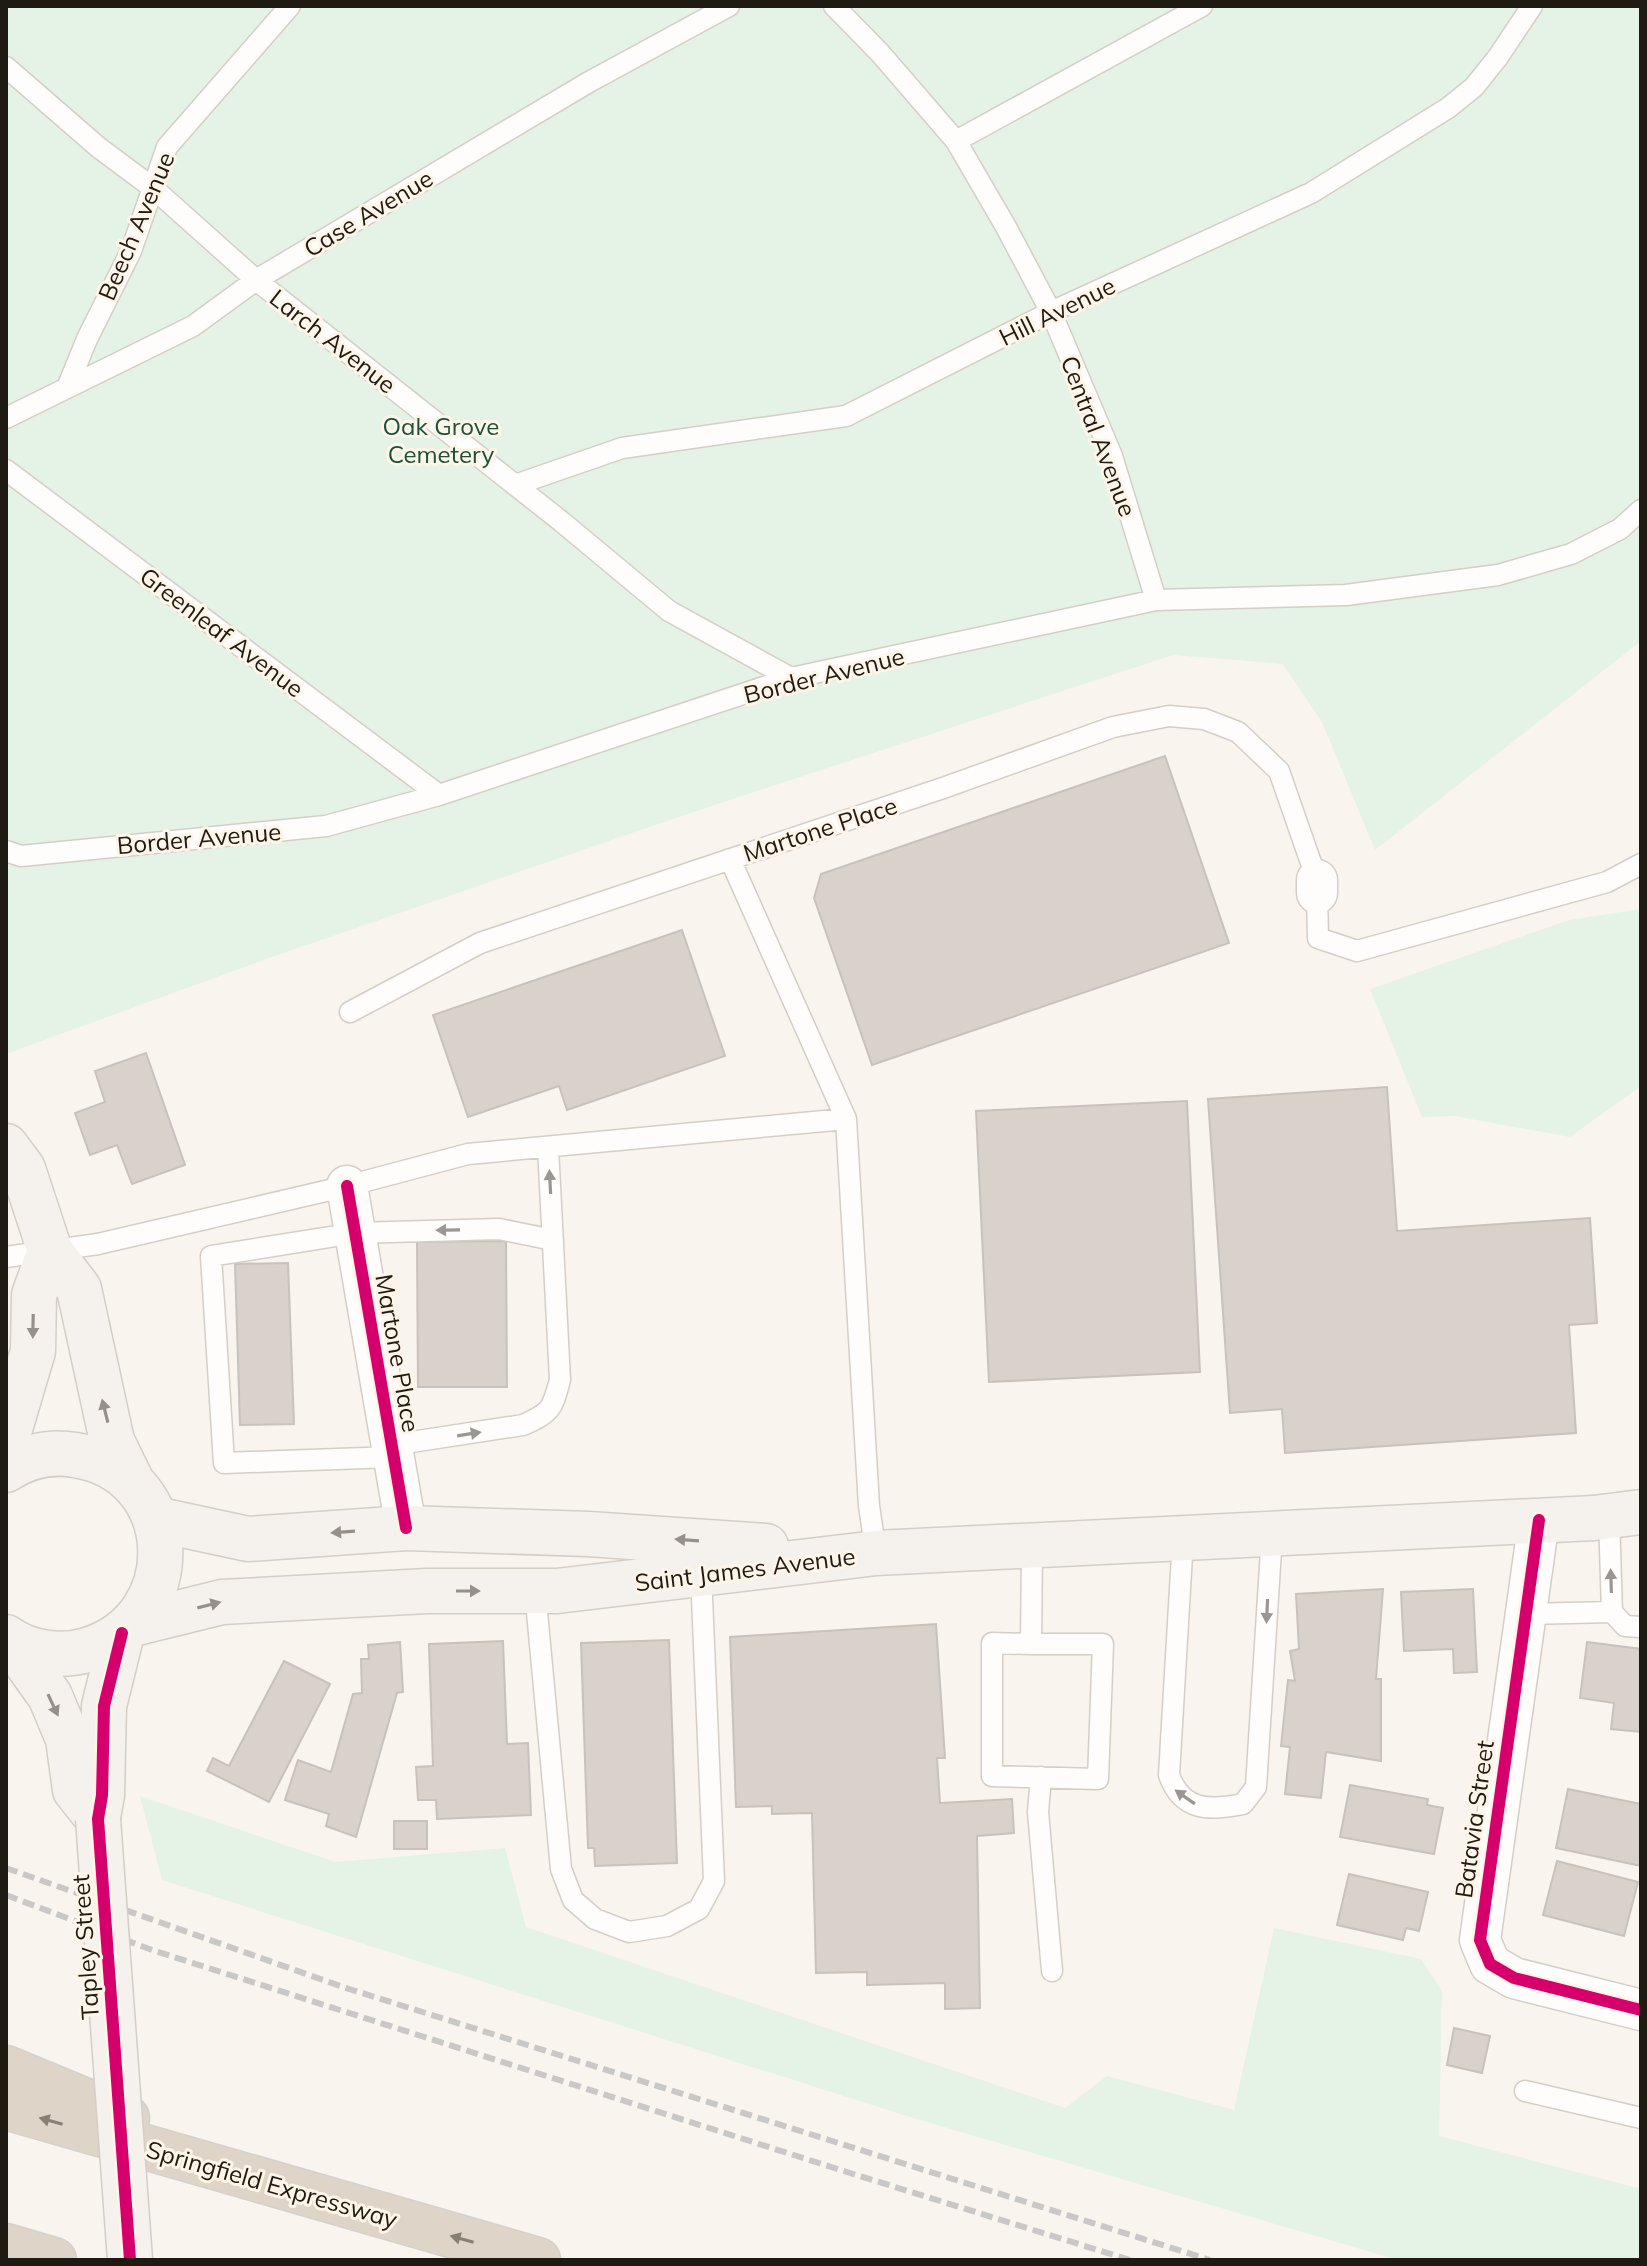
<svg xmlns="http://www.w3.org/2000/svg" width="1647" height="2266" font-family="Mulish,sans-serif">
  <rect width="100%" height="100%" fill="#f9f4ed"/>
  <path fill="#e4f3e6" d="M6 6H1641V641L1375 850 1322 722 1283 664 1173 655 696 811 272 957 6 1054Z
    M1641 909V1086L1570 1137 1454 1116 1422 1117 1370 989 1569 920Z
    M140 1796 336 1862 505 1848 526 1927 1065 2108 1107 2076 1234 2110 1274 1928 1421 1959 1442 1991 1439 2136 1641 2189V2260H1398L910 2117 162 1880Z"/>
  <path fill="#d9d2cb" stroke="#c8c2bc" stroke-width="2" d="M1165 756 1229 943 872 1065 814 898 821 874Z
    M682 930 725 1056 567 1110 559 1086 468 1117 433 1015Z
    M146 1053 185 1165 132 1184 117 1145 90 1155 75 1113 105 1102 95 1071Z
    M1387 1087 1397 1231 1590 1218 1597 1323 1569 1325 1576 1433 1285 1453 1282 1409 1230 1413 1208 1099Z
    M1187 1101 1200 1372 989 1382 976 1111Z
    M506 1241 507 1387H418L417 1242Z
    M288 1263 294 1424 240 1425 235 1264Z
    M1383 1589 1376 1679H1381V1761L1326 1752 1321 1798 1285 1794 1290 1747 1281 1746 1288 1680 1295 1681 1290 1651 1299 1649 1296 1594Z
    M1473 1589 1477 1672 1454 1673 1453 1649 1404 1651 1401 1592Z
    M936 1624 945 1758H937L940 1803 1012 1799 1014 1833 977 1836 980 2008 945 2009V1983L867 1985V1972L816 1973 812 1813 772 1814V1806L736 1807 730 1637Z
    M669 1640 677 1863 595 1866 594 1848H588L581 1643Z
    M503 1641 507 1744 528 1743 531 1815 437 1819 436 1800H418L416 1767 433 1766 429 1644Z
    M400 1642 403 1692 397 1693 356 1837 326 1826 329 1814 285 1800 298 1760 331 1772 353 1694 362 1693 361 1659H369L368 1645Z
    M1587 1642 1641 1649V1732L1611 1729 1614 1703 1580 1698Z
    M284 1661 330 1684 269 1802 207 1771 213 1758 229 1766Z
    M1350 1785 1428 1799 1427 1805 1443 1808 1434 1854 1340 1837Z
    M1568 1789 1641 1804V1866L1556 1848Z
    M394 1821H427V1849H394Z
    M1557 1861 1638 1882 1624 1936 1543 1915Z
    M1349 1874 1428 1892 1419 1931 1406 1928 1403 1940 1337 1925Z
    M1454 2028 1490 2036 1482 2073 1447 2065Z"/>
  <g fill="none" stroke-linecap="round" stroke-linejoin="round">
    <defs>
      <path id="lane" d="M834 6 880 53 956 141 1006 227 1051 312 1112 456 1156 600
        M6 67 98 147 153 188 256 280 562 522 669 611 791 678
        M956 141 1202 6
        M67 388 87 339 131 251 167 147 290 6
        M6 418 193 326 256 280 589 82 729 6
        M6 470 439 795
        M515 485 622 448 846 416 1051 312 1311 193 1448 108 1474 87 1498 57 1532 6
        M6 851 21 856 326 826 439 795 791 678 1156 600 1346 595 1498 575 1571 554 1620 529 1641 510
        M730 859 846 1119 869 1506 876 1553
        M1317 893 1318 938 1357 951 1607 882 1641 864
        M350 1012 480 943 943 788 1113 727 1169 716 1204 719 1238 732 1279 771 1317 880
        M6 1257 98 1244 347 1186 468 1154 846 1119
        M392 1445 523 1425C552 1412 552 1409 560 1380L548 1147
        M393 1457 224 1463 211 1256 355 1233 499 1229 553 1240
        M1609 1516 1612 1612 1625 1626 1641 1627
        M1183 1538 1169 1775C1182 1811 1209 1811 1243 1804L1256 1787 1272 1534
        M535 1591 561 1869 573 1900 595 1919 629 1932 667 1926 699 1909 714 1881 701 1574
        M1526 1614 1612 1612
        M1031 1644H1103L1098 1779 992 1776V1643L1031 1644 1032 1546
        M1041 1777 1038 1812 1052 1971
        M1525 2091 1641 2118"/>
      <path id="street" d="M1317 880V893
        M347 1186 406 1528
        M1539 1520 1480 1940 1490 1964 1514 1978 1641 2010"/>
      <path id="secondary" d="M6 1146 23 1169 50 1251 79 1289 112 1441 133 1484
        M6 1442 33 1351 34 1295 50 1251
        M6 1470C27 1456 51 1451 75 1455 183 1471 190 1619 87 1650 61 1658 28 1653 6 1637
        M155 1519 248 1539 406 1528 588 1534 766 1546
        M133 1624 222 1602 427 1591H557L876 1553 1594 1518 1641 1512
        M10 1640 50 1696 68 1739 75 1790 98 1819
        M98 1817 102 1795 104 1706 122 1633"/>
      <path id="highway" d="M6 2068 127 2118
        M6 2107 538 2260
        M6 2246 54 2260"/>
    </defs>
    <use href="#lane" stroke="#d4cec7" stroke-width="23"/>
    <use href="#street" stroke="#d4cec7" stroke-width="43"/>
    <use href="#secondary" stroke="#d4cec7" stroke-width="47"/>
    <use href="#highway" stroke="#d4d2ce" stroke-width="47"/>
    <use href="#lane" stroke="#fefdfc" stroke-width="20"/>
    <use href="#street" stroke="#fefdfc" stroke-width="40"/>
    <use href="#secondary" stroke="#f5f1ec" stroke-width="44"/>
    <use href="#highway" stroke="#ded4c7" stroke-width="44"/>
    <path stroke="#c9c8c6" stroke-width="6" stroke-dasharray="12 6" stroke-linecap="butt" d="M6 1868 343 1987 1210 2260
      M6 1895 152 1950 850 2173 1130 2260"/>
    <defs>
      <path id="secondary-bridge" d="M98 1819 130 2260"/>
    </defs>
    <use href="#secondary-bridge" stroke="#d4cec7" stroke-width="47" stroke-linecap="butt"/>
    <use href="#secondary-bridge" stroke="#f5f1ec" stroke-width="44"/>
    <defs>
      <path id="cycleway" d="M347 1186 406 1528
        M1539 1520 1480 1940 1490 1964 1514 1978 1641 2010
        M122 1633 104 1706 102 1795 98 1819 130 2260"/>
    </defs>
    <use href="#cycleway" stroke="#fef5e8" stroke-width="17"/>
    <use href="#cycleway" stroke="#d6006c" stroke-width="12"/>
  </g>
  <defs><path id="oneway-solid" d="M-6-.8H1V-3.2L6.5 0L1 3.2V.8H-6Z" transform="scale(2)"/></defs>
  <g fill="#9a9793">
    <use href="#oneway-solid" transform="translate(550 1182) rotate(-93)"/>
    <use href="#oneway-solid" transform="translate(448 1230) rotate(179)"/>
    <use href="#oneway-solid" transform="translate(469 1434) rotate(-9)"/>
    <use href="#oneway-solid" transform="translate(1611 1581) rotate(-92)"/>
    <use href="#oneway-solid" transform="translate(1267 1611) rotate(93)"/>
    <use href="#oneway-solid" transform="translate(1185 1797) rotate(-145)"/>
  </g>
  <g fill="#95908a">
    <use href="#oneway-solid" transform="translate(33 1326) rotate(91)"/>
    <use href="#oneway-solid" transform="translate(105 1411) rotate(-104)"/>
    <use href="#oneway-solid" transform="translate(343 1532) rotate(176)"/>
    <use href="#oneway-solid" transform="translate(687 1540) rotate(-176)"/>
    <use href="#oneway-solid" transform="translate(468 1591)"/>
    <use href="#oneway-solid" transform="translate(209 1605) rotate(-14)"/>
    <use href="#oneway-solid" transform="translate(53 1705) rotate(65)"/>
  </g>
  <g fill="#888076">
    <use href="#oneway-solid" transform="translate(51 2121) rotate(-164)"/>
    <use href="#oneway-solid" transform="translate(462 2239) rotate(-164)"/>
  </g>
  <g text-anchor="middle" dominant-baseline="central" stroke-width="6" stroke-linejoin="round" paint-order="stroke">
    <g font-size="24" fill="#1f1a12" stroke="#fef5e8">
      <text transform="translate(368 213) rotate(-31)">Case Avenue</text>
      <text transform="translate(136 226) rotate(-67)">Beech Avenue</text>
      <text transform="translate(1057 311) rotate(-26)">Hill Avenue</text>
      <text transform="translate(333 341) rotate(38)">Larch Avenue</text>
      <text transform="translate(1099 436) rotate(69)">Central Avenue</text>
      <text transform="translate(222 632) rotate(37)">Greenleaf Avenue</text>
      <text transform="translate(824 675) rotate(-14)">Border Avenue</text>
      <text transform="translate(820 829) rotate(-18)">Martone Place</text>
      <text transform="translate(199 838) rotate(-5)">Border Avenue</text>
      <text transform="translate(398 1353) rotate(80)">Martone Place</text>
      <text transform="translate(745 1569) rotate(-7)">Saint James Avenue</text>
      <text transform="translate(1474 1819) rotate(-82)">Batavia Street</text>
      <text transform="translate(85 1947) rotate(-94)">Tapley Street</text>
      <text transform="translate(272 2184) rotate(16)">Springfield Expressway</text>
    </g>
    <g font-size="24" fill="#19523a" stroke="#fef5e8">
      <text x="441" y="426">Oak Grove<tspan x="441" dy="28">Cemetery</tspan></text>
    </g>
  </g>
  <rect width="1647" height="2266" fill="none" stroke="#1f1a12" stroke-width="16"/>
</svg>
